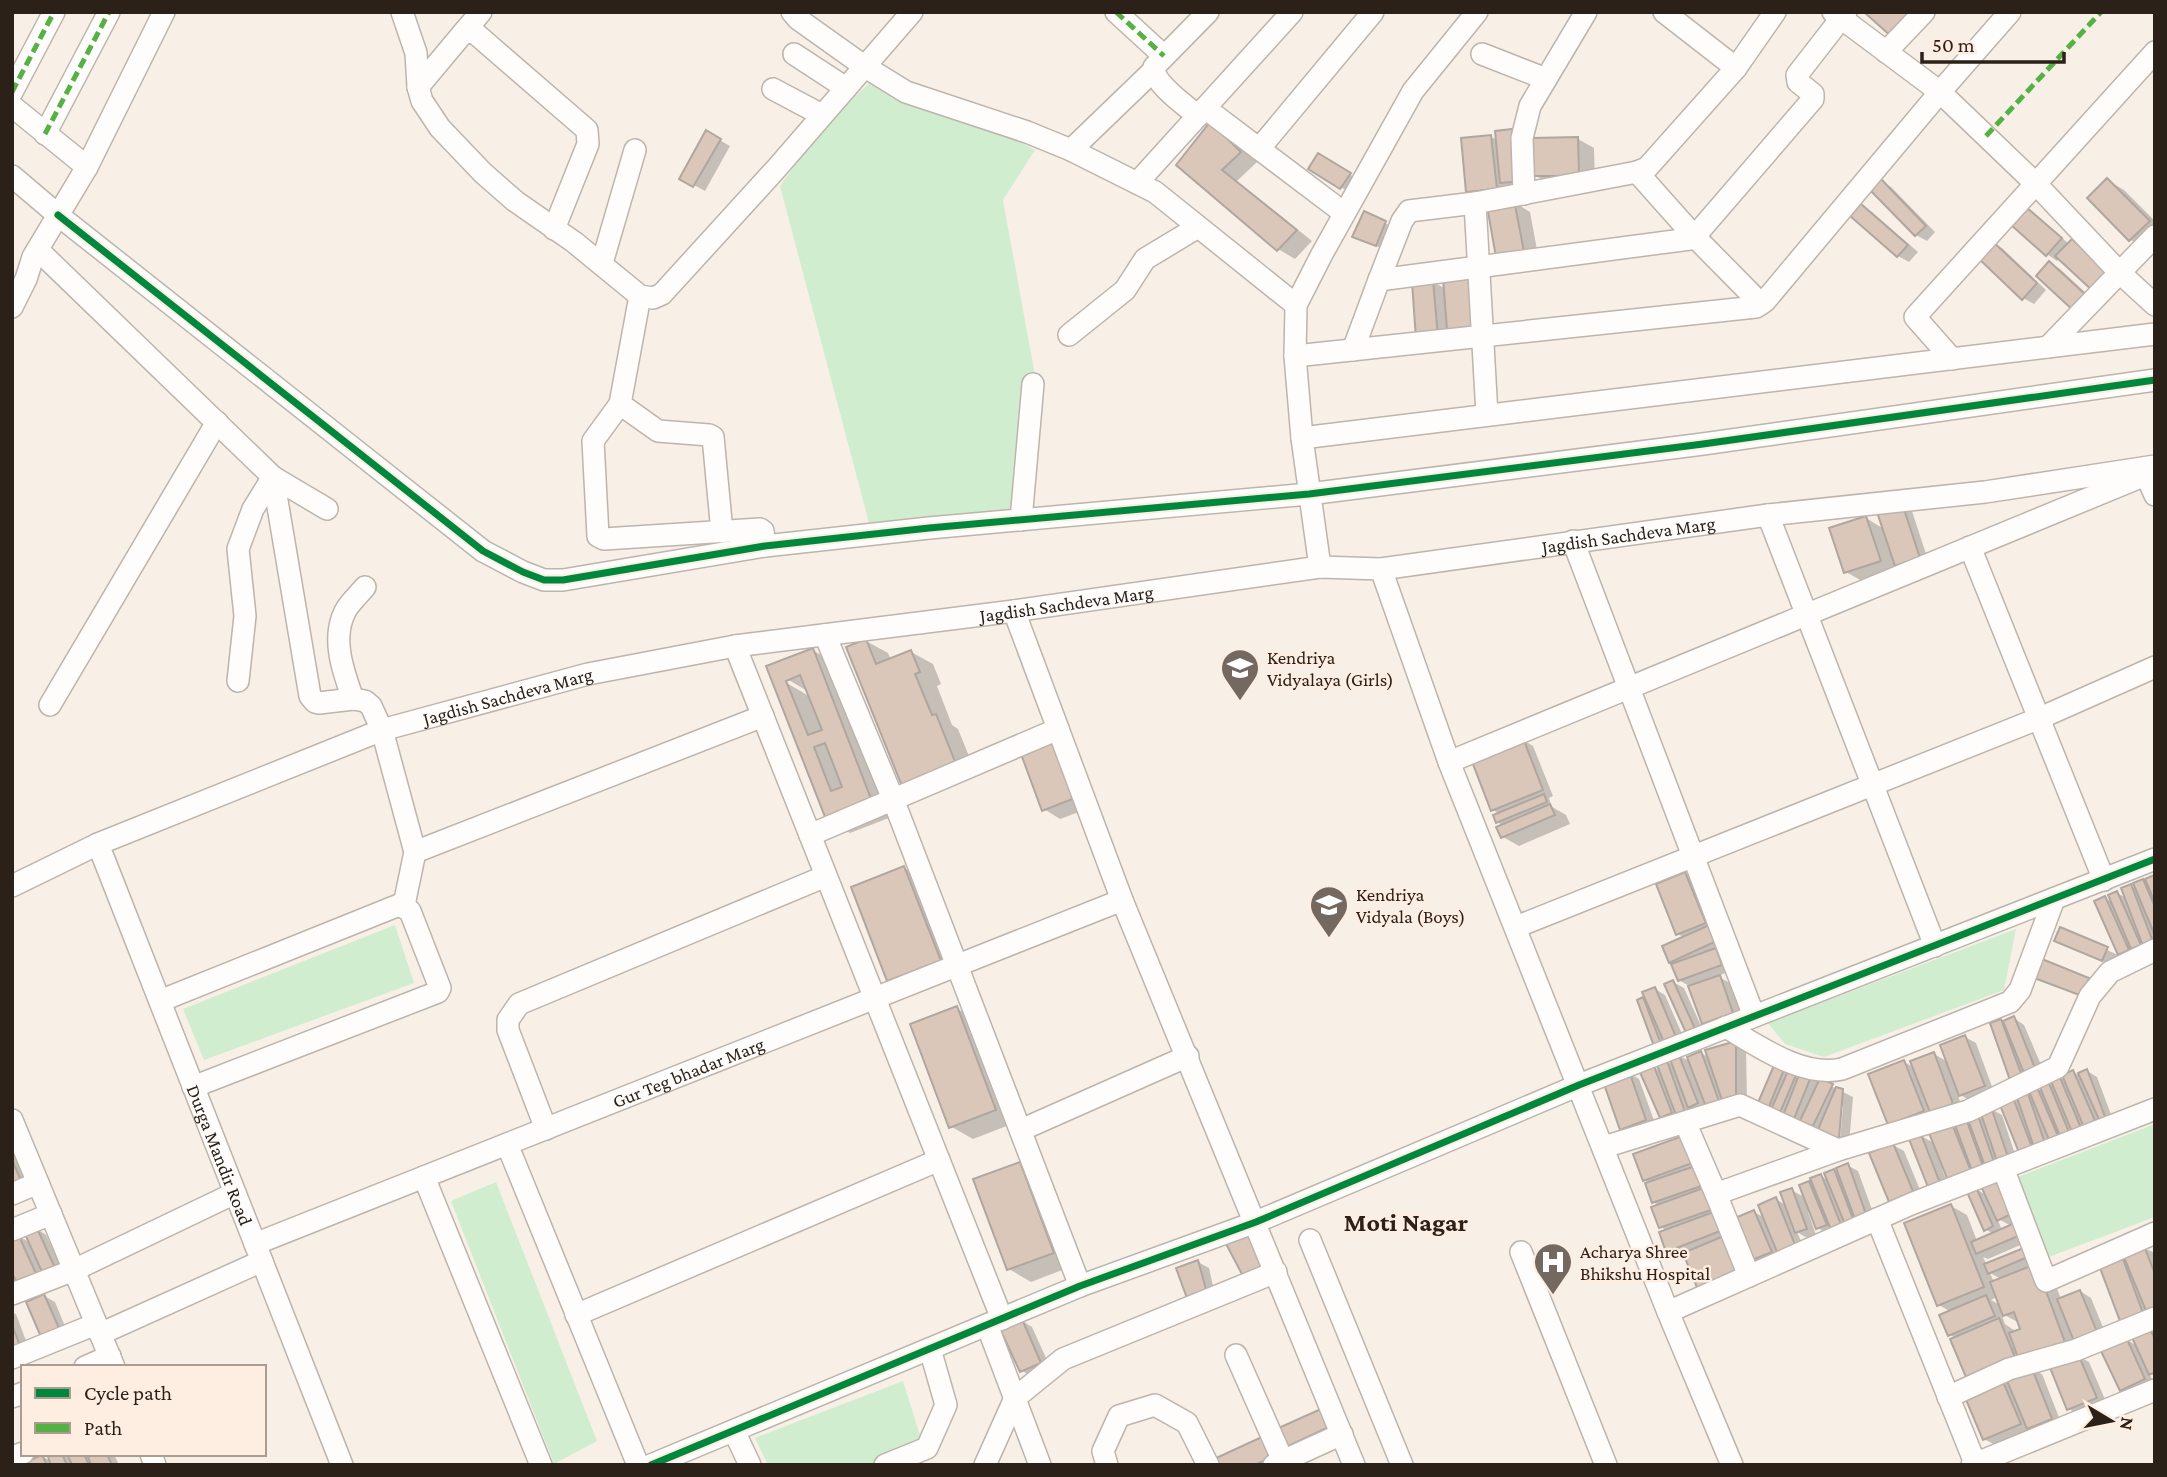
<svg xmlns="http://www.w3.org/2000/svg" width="2167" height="1477" font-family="'Crimson Pro',serif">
  <rect width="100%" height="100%" fill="#f8efe7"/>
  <path fill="#d0eecf" d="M884 69 1035 150 1003 200 1038 392 1021 522 869 523 780 186 820 130Z
    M395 925 414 983 204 1060 183 1009Z
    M2016 929 2004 990 1824 1057 1785 1044 1768 1023Z
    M2155 1124V1217L2038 1261 2000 1184Z
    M496 1182 597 1441 554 1464 451 1201Z
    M903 1381 924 1448 887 1465H768L755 1438Z"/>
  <path fill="#0003" fill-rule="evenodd" d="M1211 125 1227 134 1257 162 1237 181 1312 241 1295 259 1278 249 1178 165Z
    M707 133 730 146 705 191 681 178Z
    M1491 137 1531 155 1578 139 1594 148 1595 184 1551 185 1533 174 1534 186 1484 201 1467 191Z
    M1329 161 1360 181 1352 194 1310 168Z
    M2107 180 2124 190 2155 221V241L2147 249 2131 240 2089 198Z
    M1880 181 1891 187 1935 232 1927 241 1916 235 1871 189Z
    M1514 202 1530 212 1540 266 1516 271Z
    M1862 206 1872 212 1918 252 1909 262 1898 256 1853 216Z
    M2027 210 2037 216 2069 244 2072 241 2083 247 2120 281 2060 258 2057 261 2047 254Z
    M1385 223 1395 229 1387 251 1355 236Z
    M1991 242 2002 248 2046 290 2034 304 2023 298Z
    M2050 263 2060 269 2098 304 2086 316Z
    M1433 282 1446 289 1459 335 1446 327 1448 343 1429 344Z
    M1902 505 1912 511 1929 563 1907 571 1895 564 1897 570 1862 581 1846 572 1866 518 1884 529Z
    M866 641 888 653 891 660 911 652 933 664 941 684 937 686 952 725 958 729 977 776 925 797 903 785Z
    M812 650 835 663 894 816 850 833 828 821 769 667ZM787 679 809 692V696L785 682Z
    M1523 740 1533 746 1553 796 1549 798 1551 805H1549L1566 815 1570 824 1519 846 1503 837 1504 826 1497 822 1500 814 1493 810Z
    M1024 755 1090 808 1060 819 1044 809Z
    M904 868 926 881 962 973 911 993 889 980Z
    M1685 874 1702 883 1733 944 1718 951 1727 956 1732 971 1717 976 1730 983 1743 1019 1714 1029 1703 1023 1689 986 1679 980 1676 965 1670 961 1685 938 1678 934Z
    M2153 877 2155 951 2130 960 2120 954 2105 898 2113 903 2117 893 2126 898 2131 886 2138 890 2135 884Z
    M2061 929 2118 955 2113 966 2056 940Z
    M1673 982 1684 988 1706 1037 1688 1034Z
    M1655 989 1665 995 1686 1043 1676 1047 1662 1039 1665 1046 1661 1048 1643 999 1648 1002Z
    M956 1008 979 1021 1017 1122 973 1139 950 1126Z
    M2014 1018 2024 1025 2045 1074 2022 1085 2000 1021 2004 1023Z
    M1965 1037 1976 1043 1994 1092 1971 1101 1957 1093 1963 1110 1889 1124 1904 1062 1915 1068 1934 1054 1948 1062Z
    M1736 1043 1746 1049 1747 1101 1700 1113 1691 1108 1694 1118 1672 1123 1661 1117 1652 1066 1661 1071 1665 1060 1674 1065 1678 1055 1691 1062 1701 1053 1710 1058Z
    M1776 1065 1791 1066 1853 1097 1849 1144 1840 1142 1843 1106 1839 1110 1828 1139 1759 1104Z
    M2087 1071 2097 1077 2116 1128 2032 1160 2012 1097 2020 1102 2027 1093 2033 1096 2037 1089 2045 1093 2048 1083 2056 1088 2059 1077 2067 1081 2073 1072 2082 1077Z
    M1629 1073 1639 1079 1656 1126 1632 1135 1621 1129Z
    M1991 1109 2002 1115 2019 1166 2010 1169 2032 1240 1988 1259 1983 1257 1987 1265 2026 1249 2052 1276 2061 1299 2080 1291 2091 1298 2109 1342 2078 1356 2089 1362 2107 1404 2079 1415 2069 1409 2052 1366 2037 1372 2042 1374 2062 1425 2001 1448 1984 1439 1983 1389 1956 1338 1950 1335 1951 1312 1939 1305 1951 1206 1967 1215 1977 1241 1994 1234 1985 1229 1976 1189 1988 1196 1982 1184 1945 1168 1942 1169 1950 1189 1940 1192 1921 1136 1936 1144 1951 1126 1959 1130 1954 1118ZM1997 1218 2011 1226 2002 1230ZM1990 1273 2001 1279 1994 1282ZM1997 1297 2000 1305 1991 1300ZM2001 1313 2021 1324 2023 1330 2017 1332 2005 1324Z
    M1685 1137 1733 1236 1754 1212 1765 1218 1776 1199 1787 1206 1791 1190 1806 1198 1809 1183 1816 1187 1821 1176 1829 1181 1833 1171 1841 1175 1847 1165 1858 1171 1878 1226 1828 1234 1818 1228 1811 1211 1808 1212 1816 1235 1807 1238 1797 1232 1805 1250 1781 1258 1757 1281 1685 1254 1678 1257 1667 1251V1231L1661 1227 1660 1206 1653 1202 1650 1183 1644 1180Z
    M1893 1145 1904 1151 1925 1202 1903 1211Z
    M12 1149 15 1150 33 1191 12 1193Z
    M1019 1164 1041 1176 1075 1265 1031 1282 1009 1269Z
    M36 1228 46 1235 65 1274 31 1292 18 1236 31 1243Z
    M2144 1248 2155 1253V1319L2132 1326 2123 1261 2129 1265Z
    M1198 1262 1209 1268 1216 1299 1200 1306Z
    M44 1296 55 1302 71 1341 45 1342Z
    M12 1313 16 1314 31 1354 12 1358Z
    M1022 1321 1032 1327 1051 1369 1032 1377 1021 1370Z
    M2148 1327 2155 1331V1376L2149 1373 2155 1385 2132 1396 2121 1389 2126 1339 2137 1346Z
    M1323 1410 1341 1432 1294 1454 1283 1447Z
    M49 1454H114L119 1465H32L42 1456 52 1462Z"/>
  <path fill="#dac7b9" stroke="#afa6a0" stroke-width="2" fill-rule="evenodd" d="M1864 12H1911L1893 38Z
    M1210 122 1241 152 1222 170 1297 230 1277 251 1176 165Z
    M1520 128 1524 181 1500 183 1495 131Z
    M706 130 721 139 693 187 679 179Z
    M1491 135 1497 189 1466 192 1461 138Z
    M1578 137 1579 176H1533L1532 138Z
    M1318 153 1351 173 1340 189 1308 169Z
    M1880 178 1926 226 1915 236 1869 189Z
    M2107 178 2150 221 2129 241 2087 198Z
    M1514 200 1525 257 1497 263 1487 206Z
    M1861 204 1908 245 1897 257 1850 216Z
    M2026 207 2062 238 2046 256 2011 225Z
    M1364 211 1386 221 1376 246 1352 237Z
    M2072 239 2110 274 2094 292 2055 256Z
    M1991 240 2037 283 2022 300 1976 256Z
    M2049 261 2088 297 2075 312 2036 276Z
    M1472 276 1476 328 1447 330 1443 278Z
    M1433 280 1438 337 1416 339 1412 282Z
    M1902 503 1920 558 1895 566 1877 512Z
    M1866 516 1881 561 1844 573 1829 528Z
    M866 639 876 664 911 650 920 672 915 674 932 715 936 714 956 764 902 786 846 647Z
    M813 648 873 804 827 822 766 666ZM800 675 822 730 808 735 786 681ZM825 743 842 787 831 791 814 747Z
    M1523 738 1543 790 1491 811 1471 759Z
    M1053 742 1075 798 1042 811 1021 754Z
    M1544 794 1547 802 1496 823 1493 815Z
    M1550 804 1555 815 1501 838 1496 827Z
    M904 866 941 961 887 981 851 887Z
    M1685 872 1706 923 1676 935 1656 884Z
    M2154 875 2155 878V903L2145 879Z
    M2143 879 2155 907V936L2133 883Z
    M2131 884 2153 942 2143 946 2121 888Z
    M2117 891 2141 945 2131 949 2108 895Z
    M2105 896 2129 950 2118 955 2094 901Z
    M1716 922 1723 938 1669 963 1662 946Z
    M2060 927 2108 947 2102 961 2054 941Z
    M1716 948 1722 965 1678 981 1671 964Z
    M2037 957 2089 978 2082 996 2029 976Z
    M1720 975 1733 1013 1702 1024 1688 986Z
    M1673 980 1696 1031 1687 1035 1664 984Z
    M1655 987 1676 1037 1664 1042 1642 992Z
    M1643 997 1661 1044 1654 1046 1637 1000Z
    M957 1006 996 1110 949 1128 910 1024Z
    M2014 1016 2035 1068 2024 1073 2003 1021Z
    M2001 1019 2022 1076 2010 1080 1990 1023Z
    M1965 1035 1985 1086 1959 1096 1940 1045Z
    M1736 1041V1096L1723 1103 1705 1050Z
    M1701 1051 1721 1107 1708 1112 1687 1057Z
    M1934 1052 1953 1104 1930 1112 1910 1061Z
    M1678 1053 1698 1103 1688 1108 1669 1056Z
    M1666 1058 1685 1112 1676 1115 1656 1062Z
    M1904 1060 1924 1111 1888 1125 1868 1074Z
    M1775 1063 1785 1067 1768 1109 1757 1105Z
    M1653 1064 1672 1113 1660 1118 1639 1070Z
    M1791 1064 1799 1068 1779 1115 1770 1112Z
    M2087 1069 2107 1122 2101 1124 2078 1073Z
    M1801 1070 1812 1074 1793 1121 1782 1118Z
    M2073 1070 2097 1125 2085 1130 2062 1075Z
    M1629 1071 1646 1120 1620 1130 1603 1081Z
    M2059 1075 2081 1128 2072 1132 2050 1079Z
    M1820 1078 1833 1084 1811 1130 1798 1125Z
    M2048 1081 2069 1132 2060 1136 2039 1085Z
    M1836 1087 1843 1089 1839 1139 1816 1134Z
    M2037 1087 2058 1136 2049 1140 2029 1091Z
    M2027 1091 2046 1146 2035 1150 2016 1095Z
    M2012 1095 2033 1150 2020 1155 1998 1100Z
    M1991 1107 2009 1160 1998 1164 1980 1111Z
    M1976 1110 1994 1162 1985 1166 1966 1114Z
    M1964 1113 1985 1172 1974 1176 1952 1117Z
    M1952 1124 1972 1174 1949 1183 1929 1133Z
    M1921 1134 1940 1183 1928 1187 1909 1139Z
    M1685 1135 1695 1162 1643 1181 1633 1154Z
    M1893 1143 1915 1196 1891 1207 1869 1153Z
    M12 1160 23 1185 12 1190Z
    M1020 1162 1054 1253 1007 1270 973 1179Z
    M1848 1163 1868 1220 1857 1224 1836 1168Z
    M1698 1165 1704 1185 1652 1203 1645 1183Z
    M1834 1169 1855 1224 1846 1227 1824 1173Z
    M1821 1174 1841 1225 1831 1230 1810 1178Z
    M1997 1175 2015 1212 1997 1221 1980 1184Z
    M1809 1181 1827 1225 1816 1229 1799 1185Z
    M1706 1187 1714 1209 1659 1228 1651 1207Z
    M1976 1187 1993 1226 1984 1231 1967 1192Z
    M1792 1188 1807 1229 1795 1233 1780 1192Z
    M1776 1197 1795 1245 1777 1252 1758 1205Z
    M1951 1204 1984 1287 1937 1306 1904 1223Z
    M1754 1210 1772 1252 1747 1262 1730 1220Z
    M1716 1211 1723 1230 1666 1252 1659 1232Z
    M2017 1222 2023 1234 1976 1254 1971 1242Z
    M36 1226 55 1268 43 1274 24 1232Z
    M1249 1230 1264 1268 1243 1276 1224 1240Z
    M18 1234 38 1278 19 1287 12 1273V1236Z
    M1726 1235 1742 1271 1698 1290 1683 1253Z
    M2144 1246 2155 1274V1315L2149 1318 2123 1255Z
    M2026 1247 2030 1256 1988 1274 1984 1264Z
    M2123 1259 2143 1313 2120 1321 2100 1268Z
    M1198 1260 1207 1293 1188 1301 1176 1268Z
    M2036 1264 2066 1345 2020 1363 2009 1333 2020 1329 2014 1312 2003 1316 1990 1282Z
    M2080 1290 2099 1337 2076 1346 2057 1299Z
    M44 1294 62 1335 44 1344 26 1302Z
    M1986 1295 1995 1316 1948 1336 1939 1315Z
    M1999 1318 2017 1362 1968 1382 1950 1339Z
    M1022 1319 1041 1363 1020 1372 1000 1329Z
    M12 1325 21 1348 12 1352Z
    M2148 1325 2155 1339V1372L2149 1375 2130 1333Z
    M2126 1337 2145 1379 2120 1391 2100 1349Z
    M2078 1354 2097 1398 2067 1410 2049 1365Z
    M2031 1366 2052 1419 2027 1429 2005 1376Z
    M2002 1379 2021 1424 1983 1440 1964 1395Z
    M1323 1408 1331 1426 1282 1449 1274 1430Z
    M1266 1435 1276 1455 1255 1465H1217L1214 1459Z
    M47 1454H62L67 1465H51Z
    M67 1454H84L89 1465H72Z
    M87 1454H107L112 1465H91Z
    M42 1455 47 1465H30L28 1461Z"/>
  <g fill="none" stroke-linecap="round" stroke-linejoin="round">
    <defs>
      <g id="minor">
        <path d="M402 12 416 53 418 87 422 101 440 128 483 173 515 201 574 242 640 296 653 298 662 294 776 169 912 12"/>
        <path d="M792 12 798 19 864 66 906 92 1027 132 1071 150 1155 192 1296 305"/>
        <path d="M1116 12 1164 56"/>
        <path d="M1664 12 1736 68"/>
        <path d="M1833 12 1940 92 2036 184 2120 273 2155 305"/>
        <path d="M464 32 481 12"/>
        <path d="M1886 52 1924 12"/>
        <path d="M794 54 846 88"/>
        <path d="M1482 54 1546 79"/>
        <path d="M418 87 464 32 475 33 587 130 588 144 554 229"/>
        <path d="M773 89 822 115"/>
        <path d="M12 92 54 12"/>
        <path d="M12 106 87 167 164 12"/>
        <path d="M1205 108 1344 213"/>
        <path d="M1198 116C1185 105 1153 83 1154 67L1208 12"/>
        <path d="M45 134 109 12"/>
        <path d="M1259 149 1373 12"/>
        <path d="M1071 150 1153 71"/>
        <path d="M1637 172 1694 236 1761 304"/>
        <path d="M12 176 58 215 483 551 523 572 544 580H563L765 546 929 528 1309 494 1703 444 2155 380"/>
        <path d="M1137 183 1292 12"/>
        <path d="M1524 194 1522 138 1530 106 1586 12"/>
        <path d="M38 250 273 477 310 696 315 702 319 703 353 699 365 701 371 706 382 730 415 852 405 900 406 908"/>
        <path d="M602 263 635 150"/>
        <path d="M1379 280 1402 221 1409 211 1475 203"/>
        <path d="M640 296 620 404 593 441 598 536 604 539 760 529 763 531 765 546"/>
        <path d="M12 307 26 279 33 257 87 167"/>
        <path d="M1069 335 1125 290 1145 259 1198 227"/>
        <path d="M2048 347 2155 236"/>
        <path d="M1353 350 1379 280 1690 239 1702 228 1813 99V94L1798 82 1797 75 1846 12"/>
        <path d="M1295 356 1756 307 1765 301 1940 92 2010 12"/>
        <path d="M1952 359 1915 317 2155 52"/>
        <path d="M620 404 658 431 709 435 713 437 722 532"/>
        <path d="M1487 415 1475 203 1637 172 1647 168 1736 68 1775 12"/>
        <path d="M1302 438 2155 334"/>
        <path d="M2146 475 2155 495"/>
        <path d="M1768 515 1935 946"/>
        <path d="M1021 520 1033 384"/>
        <path d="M1573 541 1754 1016"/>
        <path d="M1970 547 2104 880"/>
        <path d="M1320 567 1302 438 1295 356 1296 305 1322 254 1413 91 1477 12"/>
        <path d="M1381 569 1449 762 1668 1312 1732 1465"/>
        <path d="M1014 611 1122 900 1354 1465"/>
        <path d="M825 635 893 799 1080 1286"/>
        <path d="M735 646 1002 1319"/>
        <path d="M238 681 245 616 238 549 253 509 273 477 327 509"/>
        <path d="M353 699C343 671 330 636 347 608 352 601 359 594 365 587"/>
        <path d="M50 705 217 422"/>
        <path d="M1449 762 2143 476"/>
        <path d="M810 835 1058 729"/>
        <path id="s1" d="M98 844 342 1465"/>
        <path d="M415 852 763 716"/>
        <path id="s2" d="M12 886 98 844 382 730 588 674 735 646 1014 611 1320 567 1381 569 1768 515 1985 492 2155 466"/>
        <path d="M1516 927 2040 718 2155 667"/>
        <path d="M160 1001 399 905 410 911 440 988 438 992 193 1087"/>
        <path d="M1726 1027C1758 1046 1803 1078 1842 1069L2010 1002 2020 990 2054 899"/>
        <path d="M12 1120 114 1367"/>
        <path d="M546 1129 508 1030V1020L519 1004 826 876"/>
        <path d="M1021 1130 1188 1056"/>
        <path d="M507 1144 638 1465"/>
        <path d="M1604 1147C1649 1133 1695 1119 1740 1105L1838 1150 1716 1194 1685 1122"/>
        <path d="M1838 1150 1968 1111 2058 1067 2090 996 2110 972 2155 950"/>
        <path d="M2003 1168 2046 1281 2155 1233"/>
        <path d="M424 1177 541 1465"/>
        <path d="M12 1194 38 1183"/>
        <path d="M1716 1194 1749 1276"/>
        <path d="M1877 1219 1975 1463"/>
        <path d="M12 1230 51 1214"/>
        <path d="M1310 1240 1402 1465"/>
        <path id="s3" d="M255 1244 1122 900"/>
        <path d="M1521 1252 1606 1465"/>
        <path d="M12 1294 74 1270 235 1193"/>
        <path d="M1668 1312 1911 1204 2155 1109"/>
        <path d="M576 1315 939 1160"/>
        <path d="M987 1325 1040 1465"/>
        <path d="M100 1334 262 1261"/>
        <path d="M1236 1355 1283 1461"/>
        <path d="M12 1358 96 1324"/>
        <path d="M85 1367 110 1356"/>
        <path d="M12 1397 23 1393"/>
        <path d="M1948 1397 2009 1369 2076 1350 2155 1318"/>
        <path d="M734 1431 750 1465"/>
        <path d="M151 1454 155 1465"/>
        <path d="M12 1457 23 1453"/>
        <path d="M651 1465 1080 1286 1256 1222 1579 1085 2155 859"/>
        <path d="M885 1465 927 1448 946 1405 930 1349"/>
        <path d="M985 1465 1015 1398 1063 1359 1276 1272"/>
        <path d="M1107 1465 1103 1451 1119 1416 1155 1405 1187 1423 1208 1465"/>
        <path d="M1274 1465 1342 1434"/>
        <path d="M1972 1465 2155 1390"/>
      </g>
    </defs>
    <use href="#minor" stroke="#bdb4ac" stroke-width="24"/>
    <use href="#minor" stroke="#fefdfb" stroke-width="21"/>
    <path stroke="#56b145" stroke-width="5" stroke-dasharray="10 5" stroke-linecap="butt" d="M1116 12 1164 56
      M12 92 54 12
      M45 134 109 12
      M1986 136 2101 12"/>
    <defs>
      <path id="cycleway" d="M58 215 483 551 523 572 544 580H563L765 546 929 528 1309 494 1703 444 2155 380
        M651 1465 1080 1286 1256 1222 1579 1085 2155 859"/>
    </defs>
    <use href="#cycleway" stroke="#feeee1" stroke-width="11"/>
    <use href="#cycleway" stroke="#00873e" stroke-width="7"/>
  </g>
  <defs>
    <symbol id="school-pin" viewBox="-11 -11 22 30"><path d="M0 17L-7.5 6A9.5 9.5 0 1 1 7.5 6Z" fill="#736961" stroke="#feeee1"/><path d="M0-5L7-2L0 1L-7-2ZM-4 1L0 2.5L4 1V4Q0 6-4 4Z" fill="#fff"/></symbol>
    <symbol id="hospital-pin" viewBox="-11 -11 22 30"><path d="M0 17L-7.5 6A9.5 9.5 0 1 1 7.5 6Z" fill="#736961" stroke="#feeee1"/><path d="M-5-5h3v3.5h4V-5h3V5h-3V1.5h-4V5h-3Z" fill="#fff"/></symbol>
  </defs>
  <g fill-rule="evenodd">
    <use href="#school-pin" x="1218" y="646" width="44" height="60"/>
    <use href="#school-pin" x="1307" y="883" width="44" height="60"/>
    <use href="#hospital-pin" x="1531" y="1240" width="44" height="60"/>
  </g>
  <g text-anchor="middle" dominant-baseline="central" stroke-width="5" stroke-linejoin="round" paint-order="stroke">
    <g font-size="19" fill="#2b2119" stroke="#feeee1">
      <text stroke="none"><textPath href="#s2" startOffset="1666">Jagdish Sachdeva Marg</textPath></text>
      <text stroke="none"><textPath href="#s2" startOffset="1099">Jagdish Sachdeva Marg</textPath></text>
      <text stroke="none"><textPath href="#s2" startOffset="532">Jagdish Sachdeva Marg</textPath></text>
      <text stroke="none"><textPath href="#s3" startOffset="466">Gur Teg bhadar Marg</textPath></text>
      <text stroke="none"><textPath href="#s1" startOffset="334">Durga Mandir Road</textPath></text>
    </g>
    <g font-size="19" fill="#2b2119" stroke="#feeee1" text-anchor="start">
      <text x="1267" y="657">Kendriya<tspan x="1267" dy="22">Vidyalaya (Girls)</tspan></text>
      <text x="1356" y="894">Kendriya<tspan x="1356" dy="22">Vidyala (Boys)</tspan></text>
      <text x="1580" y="1251">Acharya Shree<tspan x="1580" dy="22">Bhikshu Hospital</tspan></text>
    </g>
    <g font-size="26" font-weight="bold" fill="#2b2119" stroke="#feeee1">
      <text x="1406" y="1222">Moti Nagar</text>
    </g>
  </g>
  <rect width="2167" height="1477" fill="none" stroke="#2b2119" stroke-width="28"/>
  <rect x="21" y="1365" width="245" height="91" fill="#feeee1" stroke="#aa9c91" stroke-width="2"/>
  <rect x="35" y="1388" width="35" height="10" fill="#00873e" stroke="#aa9c91" stroke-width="2"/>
  <text x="84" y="1400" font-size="21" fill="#2b2119">Cycle path</text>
  <rect x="35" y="1423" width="35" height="10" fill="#56b145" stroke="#aa9c91" stroke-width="2"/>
  <text x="84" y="1435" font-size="21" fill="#2b2119">Path</text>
  <g transform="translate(2111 1421) rotate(100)" stroke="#feeee1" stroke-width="5" paint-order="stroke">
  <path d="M0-5L12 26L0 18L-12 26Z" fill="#2b2119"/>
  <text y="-10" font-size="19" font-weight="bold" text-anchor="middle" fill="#2b2119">N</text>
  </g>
  <path d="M1922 52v10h142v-10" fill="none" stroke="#2b2119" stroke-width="3.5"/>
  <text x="1932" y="52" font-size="21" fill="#2b2119" stroke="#feeee1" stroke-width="5" paint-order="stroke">50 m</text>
</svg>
